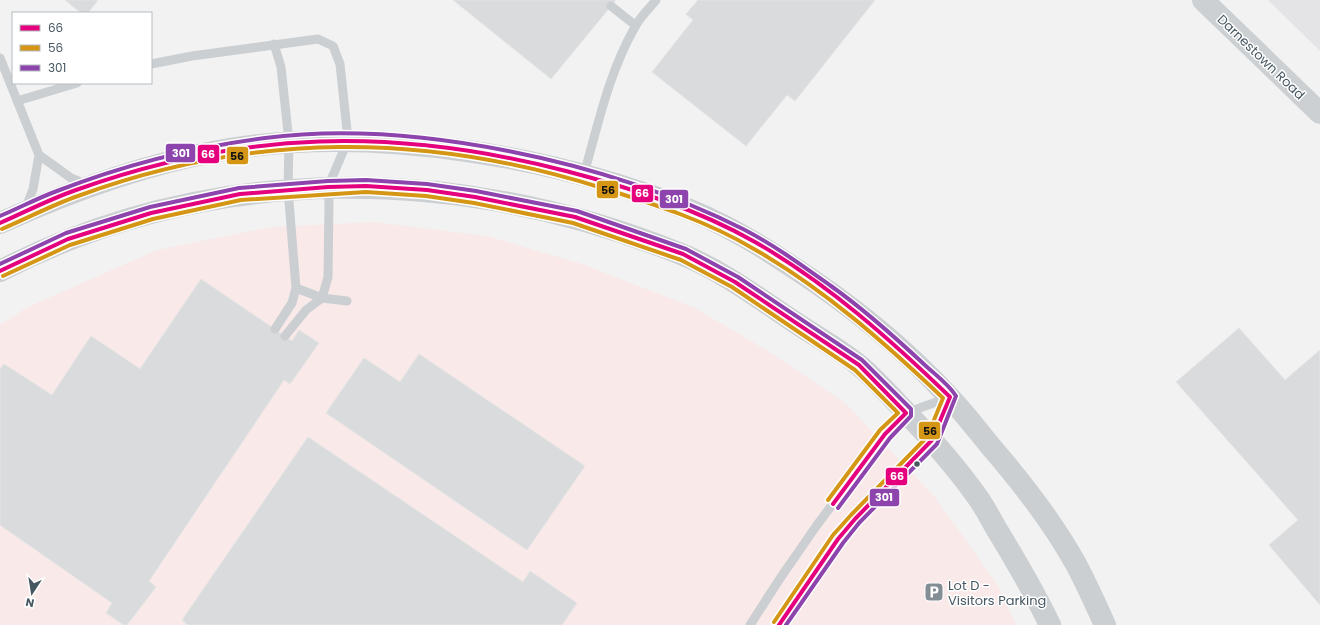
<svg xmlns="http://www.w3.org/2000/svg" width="1320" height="625" font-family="Poppins,sans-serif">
  <rect width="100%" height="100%" fill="#f3f2f2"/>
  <path fill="#e4e3e5" d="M1268 0H1320V51Z"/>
  <path fill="#f9e9e9" d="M375 222 487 236 582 264 695 308 771 353 845 403 934 496 997 584 1016 625H0V325L28 307 157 250 271 227Z"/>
  <path fill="#dadbdc" stroke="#e4e4e5" d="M65 0H98L88 13H81Z
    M453 0H616L551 79Z
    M698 0H875L795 101 787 95 746 146 652 72 693 20 686 14Z
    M201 279 292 341 299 330 319 343 290 384 284 380 149 581 156 587 127 625H124L106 613 112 603 0 525V369L4 364 52 395 91 336 140 369Z
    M1239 328 1285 380 1320 350V605L1269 545 1298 520 1176 382Z
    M419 354 585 466 527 550 326 413 364 358 400 382Z
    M308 437 523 582 530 571 577 603 562 625H188L182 620Z"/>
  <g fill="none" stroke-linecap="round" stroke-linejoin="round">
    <path stroke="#cbcfd2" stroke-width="9" d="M611 6 635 25
      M274 44 281 67 289 142 288 189 296 288 292 303 275 329
      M0 58 39 155
      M151 64 192 56 318 39 333 46 340 64 348 140 328 187 329 203 328 277 322 298 306 310 285 336
      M17 101 77 83
      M584 174C598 125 609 72 635 27 640 17 649 9 656 0
      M25 210 33 189 39 155 71 178 85 184
      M296 288 322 298 347 301
      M750 625 781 577 817 525 885 434 906 413 950 397
      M779 625 838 539 855 519 932 440 949 398"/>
    <path stroke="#cbcfd2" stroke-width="22" d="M0 223C71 191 142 165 218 151 301 136 385 139 467 151 544 162 618 182 690 210 724 224 757 243 788 264 847 302 903 346 950 398 965 414 978 431 992 448 1023 484 1054 524 1077 566 1087 585 1096 605 1105 625
      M0 271C213 161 461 165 681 254 721 270 757 297 793 321 815 336 840 349 860 366 874 378 887 392 900 406 927 434 953 463 976 495 985 507 991 520 999 533 1017 563 1035 593 1050 625"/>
    <path stroke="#ccd0d3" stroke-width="22" d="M1203 0 1320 113"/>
    <defs>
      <path id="bus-1" d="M0 223C25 212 50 199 76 190 243 130 395 127 566 171 631 188 697 209 755 242 827 283 891 340 950 397L932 440 855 519 838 539 779 625
        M0 271 68 239 151 213 240 194 328 187 366 186 427 190 475 197 575 217 683 254 735 282 859 365 906 413 885 434 833 504"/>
      <path id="bus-2" d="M2 229C28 218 52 205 78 196 253 132 424 132 602 188 654 204 707 221 754 249 824 289 885 343 943 398L927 437 851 515 833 535 774 622
        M3 276 70 245 153 219 241 200 366 192 426 196 474 203 573 223 681 260 732 287 855 370 898 413 880 430 828 500"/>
      <path id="bus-3" d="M0 216C19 208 38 198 57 191 124 165 194 147 265 138 412 119 611 162 743 229 774 245 803 266 831 286 865 310 896 338 927 367 937 376 949 385 956 396L937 444 859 523 843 543 786 625
        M0 264 66 233 150 207 239 188 328 181 366 180 427 184 476 191 577 211 686 249 738 277 862 360 911 409V416L890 438 838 508"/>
    </defs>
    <use href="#bus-1" stroke="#fff" stroke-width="7"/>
    <use href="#bus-2" stroke="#fff" stroke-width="7"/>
    <use href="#bus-3" stroke="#fff" stroke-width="7"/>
    <use href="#bus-1" stroke="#e5007d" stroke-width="4"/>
    <use href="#bus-2" stroke="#d49614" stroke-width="4"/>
    <use href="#bus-3" stroke="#8e44ad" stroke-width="4"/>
  </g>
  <defs>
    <symbol id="parking-square" viewBox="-11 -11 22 22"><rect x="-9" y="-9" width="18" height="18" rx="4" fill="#838d94" stroke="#fff"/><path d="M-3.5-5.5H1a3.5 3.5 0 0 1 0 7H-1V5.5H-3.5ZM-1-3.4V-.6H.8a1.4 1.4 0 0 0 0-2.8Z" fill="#fff"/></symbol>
  </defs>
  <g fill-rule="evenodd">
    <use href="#parking-square" x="923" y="581" width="22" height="22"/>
  </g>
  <circle fill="#475762" stroke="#fff" stroke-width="1.5" cx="917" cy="464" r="3.5"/>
  <g text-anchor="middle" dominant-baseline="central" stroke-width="3" stroke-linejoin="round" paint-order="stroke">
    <g font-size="13" fill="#475762" stroke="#fff">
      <text transform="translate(1261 57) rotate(44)">Darnestown Road</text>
    </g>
    <g font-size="13" fill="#475762" stroke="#fff" text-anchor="start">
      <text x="948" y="585">Lot D -<tspan x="948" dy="15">Visitors Parking</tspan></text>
    </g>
  </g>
  <g stroke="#fff" stroke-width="1.5">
    <rect x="165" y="143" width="31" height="20" rx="4" fill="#8e44ad"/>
    <rect x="197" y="144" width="23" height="20" rx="4" fill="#e5007d"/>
    <rect x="226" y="146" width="23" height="19" rx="4" fill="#d49614"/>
    <rect x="596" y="180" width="23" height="19" rx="4" fill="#d49614"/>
    <rect x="631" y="184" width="23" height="19" rx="4" fill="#e5007d"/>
    <rect x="659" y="189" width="30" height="20" rx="4" fill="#8e44ad"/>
    <rect x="918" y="421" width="23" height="19" rx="4" fill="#d49614"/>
    <rect x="885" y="467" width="23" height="19" rx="4" fill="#e5007d"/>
    <rect x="869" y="488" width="31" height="19" rx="4" fill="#8e44ad"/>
  </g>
  <g font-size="11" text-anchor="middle" font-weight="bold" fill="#fff">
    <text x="181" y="157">301</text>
    <text x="208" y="158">66</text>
    <text x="642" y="197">66</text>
    <text x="674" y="203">301</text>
    <text x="897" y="480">66</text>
    <text x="884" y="501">301</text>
  </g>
  <g font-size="11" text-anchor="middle" font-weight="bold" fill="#111">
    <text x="237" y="160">56</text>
    <text x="608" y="194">56</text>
    <text x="930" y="435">56</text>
  </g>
  <rect x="12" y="12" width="140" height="72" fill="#ffffff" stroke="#b5bcc0"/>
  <rect x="20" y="25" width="20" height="6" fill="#e5007d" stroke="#b5bcc0"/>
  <text x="48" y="32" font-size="12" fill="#475762">66</text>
  <rect x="20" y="45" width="20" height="6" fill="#d49614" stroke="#b5bcc0"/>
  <text x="48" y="52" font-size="12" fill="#475762">56</text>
  <rect x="20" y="65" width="20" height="6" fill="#8e44ad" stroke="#b5bcc0"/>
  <text x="48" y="72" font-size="12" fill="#475762">301</text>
  <g transform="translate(32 593) rotate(192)" stroke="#ffffff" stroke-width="3" paint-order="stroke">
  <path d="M0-3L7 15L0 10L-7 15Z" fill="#475762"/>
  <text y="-6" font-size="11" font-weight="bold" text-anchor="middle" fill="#475762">N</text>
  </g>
</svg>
